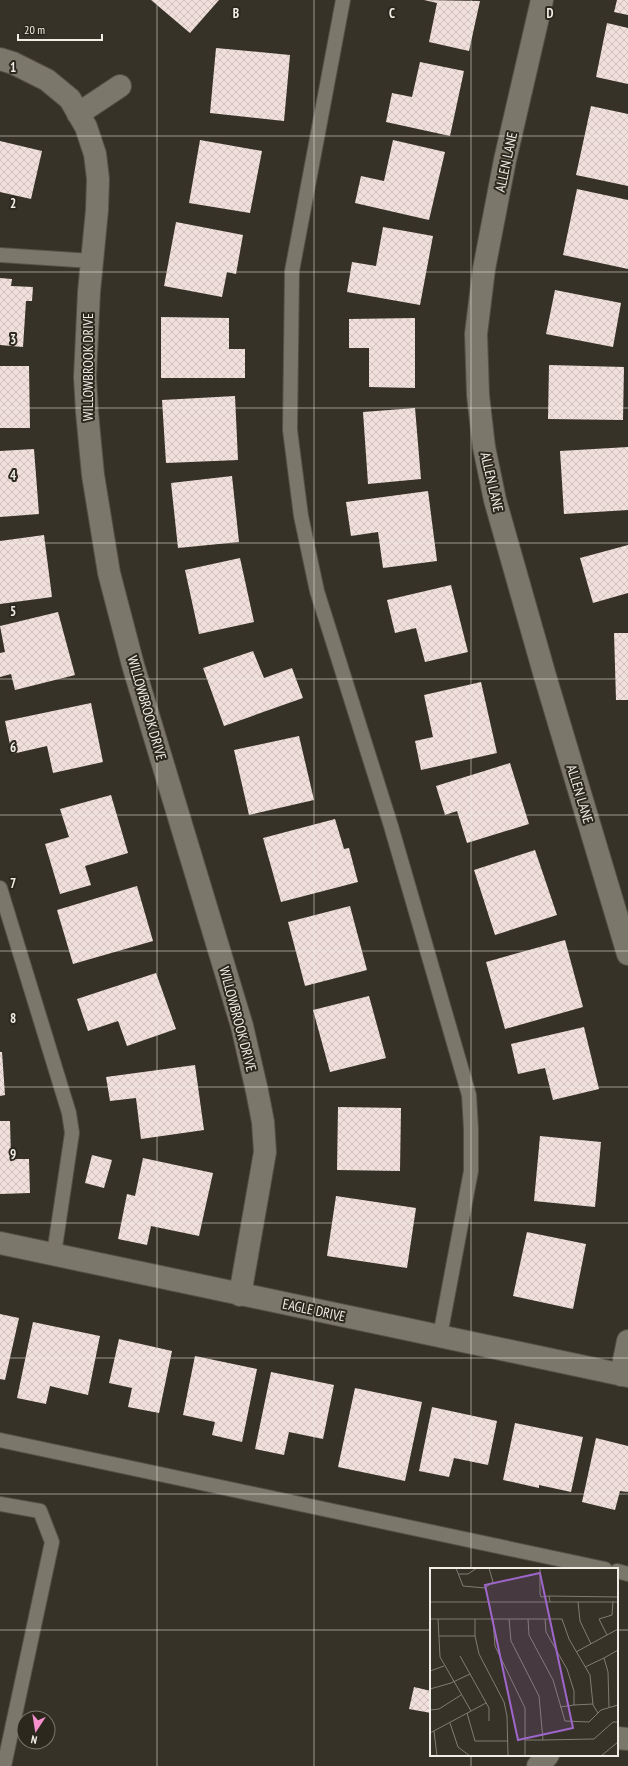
<svg xmlns="http://www.w3.org/2000/svg" width="628" height="1766" font-family="'PT Sans Narrow',sans-serif">
  <defs>
    <pattern id="building-cross-hatch" width="8" height="8" patternUnits="userSpaceOnUse"><rect width="8" height="8" fill="#f0dfdb"/><path d="M0 0l8 8M0 8l8-8" fill="none" stroke="#cec1bd"/></pattern>
  </defs>
  <rect width="100%" height="100%" fill="#373227"/>
  <path fill="url(#building-cross-hatch)" d="M151 0H219L190 33Z
    M424 0 480 1 469 51 429 42 437 3Z
    M617 0H628V15L614 12Z
    M607 23 628 28V84L596 77Z
    M216 48 290 55 284 121 210 113Z
    M420 62 464 71 450 136 386 122 392 93 412 97Z
    M591 106 628 114V186L576 175Z
    M200 140 262 151 250 213 189 203Z
    M393 140 445 152 429 220 355 203 361 176 384 181Z
    M0 141 42 151 31 199 0 192Z
    M577 189 628 200V269L563 255Z
    M176 222 243 235 236 274 227 272 222 297 164 286Z
    M383 227 433 236 420 305 347 292 352 262 376 266Z
    M0 278 12 279 11 286 33 287 32 301H26L23 347 0 345Z
    M555 290 621 303 613 347 546 334Z
    M161 317 229 318V349H245V378H161Z
    M415 318V388L369 387V348H349V319Z
    M549 365 624 367 623 420 548 419Z
    M0 366H29L30 428H0Z
    M235 396 238 460 166 463 162 400Z
    M415 408 421 479 368 484 363 412Z
    M628 447V510L564 514 560 451Z
    M34 449 39 514 0 517V451Z
    M232 476 239 542 178 548 171 483Z
    M428 491 437 561 383 568 378 532 351 536 346 502Z
    M44 535 52 597 0 604V541Z
    M628 545V593L593 603 580 558Z
    M240 558 254 622 199 634 185 570Z
    M451 585 468 652 425 662 416 628 395 633 387 600Z
    M58 612 75 675 15 690 11 674 0 677V653L5 652 0 626Z
    M614 633H628V700H616Z
    M253 651 264 678 292 668 303 698 224 726 203 668Z
    M481 682 497 753 421 770 415 741 433 737 424 695Z
    M91 703 103 762 53 773 47 746 12 754 5 721Z
    M299 736 314 800 249 815 234 750Z
    M510 763 529 824 467 843 457 811 445 815 436 786Z
    M111 795 128 853 85 866 91 885 60 894 45 844 69 837 60 809Z
    M335 819 344 849 349 848 358 882 281 902 263 838Z
    M535 850 557 915 495 935 474 870Z
    M137 886 153 941 73 964 57 910Z
    M350 906 367 970 305 986 288 922Z
    M565 940 583 1007 505 1029 486 962Z
    M156 973 176 1029 127 1046 118 1021 88 1031 77 999Z
    M369 996 386 1058 330 1072 313 1010Z
    M584 1027 599 1089 553 1100 545 1068 518 1074 511 1044Z
    M0 1052H2L5 1095 0 1096Z
    M195 1065 204 1130 141 1139 136 1098 110 1101 106 1077Z
    M338 1107 401 1108 400 1171 337 1170Z
    M0 1121H10L11 1159H29L30 1193 0 1194Z
    M540 1136 601 1142 595 1207 534 1201Z
    M92 1155 112 1160 104 1188 85 1183Z
    M143 1158 213 1173 199 1236 151 1226 147 1245 118 1239 127 1194 135 1196Z
    M336 1196 416 1208 407 1268 327 1256Z
    M527 1232 586 1244 573 1309 513 1296Z
    M0 1314 19 1318 5 1380 0 1379Z
    M33 1322 100 1336 88 1395 50 1386 46 1404 17 1398Z
    M119 1339 172 1351 159 1413 128 1407 132 1388 109 1383Z
    M195 1356 257 1369 242 1442 212 1435 215 1422 183 1415Z
    M271 1372 334 1385 323 1439 289 1432 284 1455 255 1449Z
    M355 1388 422 1402 405 1481 338 1467Z
    M432 1407 497 1421 488 1465 454 1458 449 1477 419 1471Z
    M515 1423 583 1437 571 1492 539 1485V1488L503 1480Z
    M596 1438 628 1446V1492L620 1491 615 1510 582 1502Z
    M414 1687 431 1691V1713L409 1709Z"/>
  <g fill="none" stroke-linecap="round" stroke-linejoin="round">
    <defs>
      <path id="lane" d="M343 0 292 271 290 430 301 516 317 591 391 826 469 1095 471 1129V1171L440 1336
        M0 255 92 261
        M0 888 69 1113 72 1133 54 1254
        M0 1440 605 1569
        M0 1504 40 1511 52 1542 4 1766
        M617 1571 628 1574"/>
      <path id="street" d="M542 0 505 160 484 269 476 334 478 395 484 447 495 500 545 676 628 954
        M0 59 13 63 47 80 70 99 86 127 95 154 98 179 97 210 89 292 85 377 87 412 93 475 109 573 133 665 242 1026 257 1091 263 1122 265 1152 240 1295
        M78 114 120 86
        M0 1243 628 1376
        M621 1375 628 1341
        M617 1738 628 1739
        M538 1766 548 1755"/>
    </defs>
    <use href="#lane" stroke="#555148" stroke-width="16"/>
    <use href="#street" stroke="#555148" stroke-width="24"/>
    <use href="#lane" stroke="#7c776b" stroke-width="14"/>
    <use href="#street" stroke="#7c776b" stroke-width="22"/>
  </g>
  <path fill="none" stroke="#f0ede7" stroke-width="1" stroke-opacity="0.55" d="M157 0V1766M314 0V1766M471 0V1569M0 136H628M0 272H628M0 408H628M0 543H628M0 679H628M0 815H628M0 951H628M0 1087H628M0 1223H628M0 1358H628M0 1494H628M0 1630H431M617 1630H628M471 1755V1766"/>
  <g text-anchor="middle" dominant-baseline="central" stroke-width="4" stroke-linejoin="round" paint-order="stroke">
    <g font-size="14" fill="#f0ede7" stroke="#2d281d">
      <text transform="translate(506 162) rotate(-78)">ALLEN LANE</text>
      <text transform="translate(88 367) rotate(-90)">WILLOWBROOK DRIVE</text>
      <text transform="translate(492 482) rotate(77)">ALLEN LANE</text>
      <text transform="translate(147 708) rotate(74)">WILLOWBROOK DRIVE</text>
      <text transform="translate(580 794) rotate(73)">ALLEN LANE</text>
      <text transform="translate(238 1019) rotate(75)">WILLOWBROOK DRIVE</text>
      <text transform="translate(314 1310) rotate(12)">EAGLE DRIVE</text>
    </g>
  </g>
  <g transform="translate(430 1568)">
    <rect width="188" height="188" fill="#373227"/>
    <path fill="none" stroke="#817d74" stroke-width="1" d="M26 0 33 18 55 20 63 14 59 0M110 0V26L111 29 119 28 120 34M29 6H38L47 0M119 28 188 29M0 34H188M148 34 150 53 161 76M0 51H132L139 71 160 107 163 137 168 145M8 51 10 89 41 143M63 51 65 78 95 140V188M79 51 81 73 109 128 113 172 164 171 183 154H188M98 51 99 67 123 112 135 153 159 154 171 142 188 137M115 51 116 64 137 101 144 123V137L130 139M177 67 169 51 182 47 183 33M9 68H45V51M45 68 49 86 74 134 77 148 78 188M146 84 188 61M30 88 59 140V153M174 90 188 82M155 99 174 90 178 104 179 139M0 103 14 98M0 121 21 115 40 106M144 137 163 136M0 142 9 141 31 127M37 145 45 173H78M20 155 28 179 40 188M4 163 7 188M0 165 56 135M95 172H113M171 188 188 174"/>
    <path fill="#9e66cb" fill-opacity="0.15" stroke="#9e66cb" stroke-width="2" d="M110 5 143 160 88 172 55 17Z"/>
    <rect width="188" height="188" fill="none" stroke="#f0ede7" stroke-width="2"/>
  </g>
  <g font-size="13" text-anchor="middle" font-weight="bold" fill="#f0ede7" stroke="#2d281d" stroke-width="4" stroke-linejoin="round" paint-order="stroke">
    <text x="236" y="18">B</text>
    <text x="392" y="18">C</text>
    <text x="550" y="18">D</text>
    <text x="13" y="72">1</text>
    <text x="13" y="208">2</text>
    <text x="13" y="344">3</text>
    <text x="13" y="480">4</text>
    <text x="13" y="616">5</text>
    <text x="13" y="752">6</text>
    <text x="13" y="888">7</text>
    <text x="13" y="1023">8</text>
    <text x="13" y="1159">9</text>
  </g>
  <g transform="translate(36 1730) rotate(192)"><circle r="19" fill="#2d281d" stroke="#7b776e"/>
  <path d="M0-3L7 15L0 10L-7 15Z" fill="#f690cf"/>
  <text y="-6" font-size="11" font-weight="bold" text-anchor="middle" fill="#f0ede7">N</text>
  </g>
  <path d="M18 34v6h84v-6" fill="none" stroke="#f0ede7" stroke-width="2"/>
  <text x="24" y="34" font-size="12" fill="#f0ede7" stroke="#2d281d" stroke-width="3" paint-order="stroke">20 m</text>
</svg>
